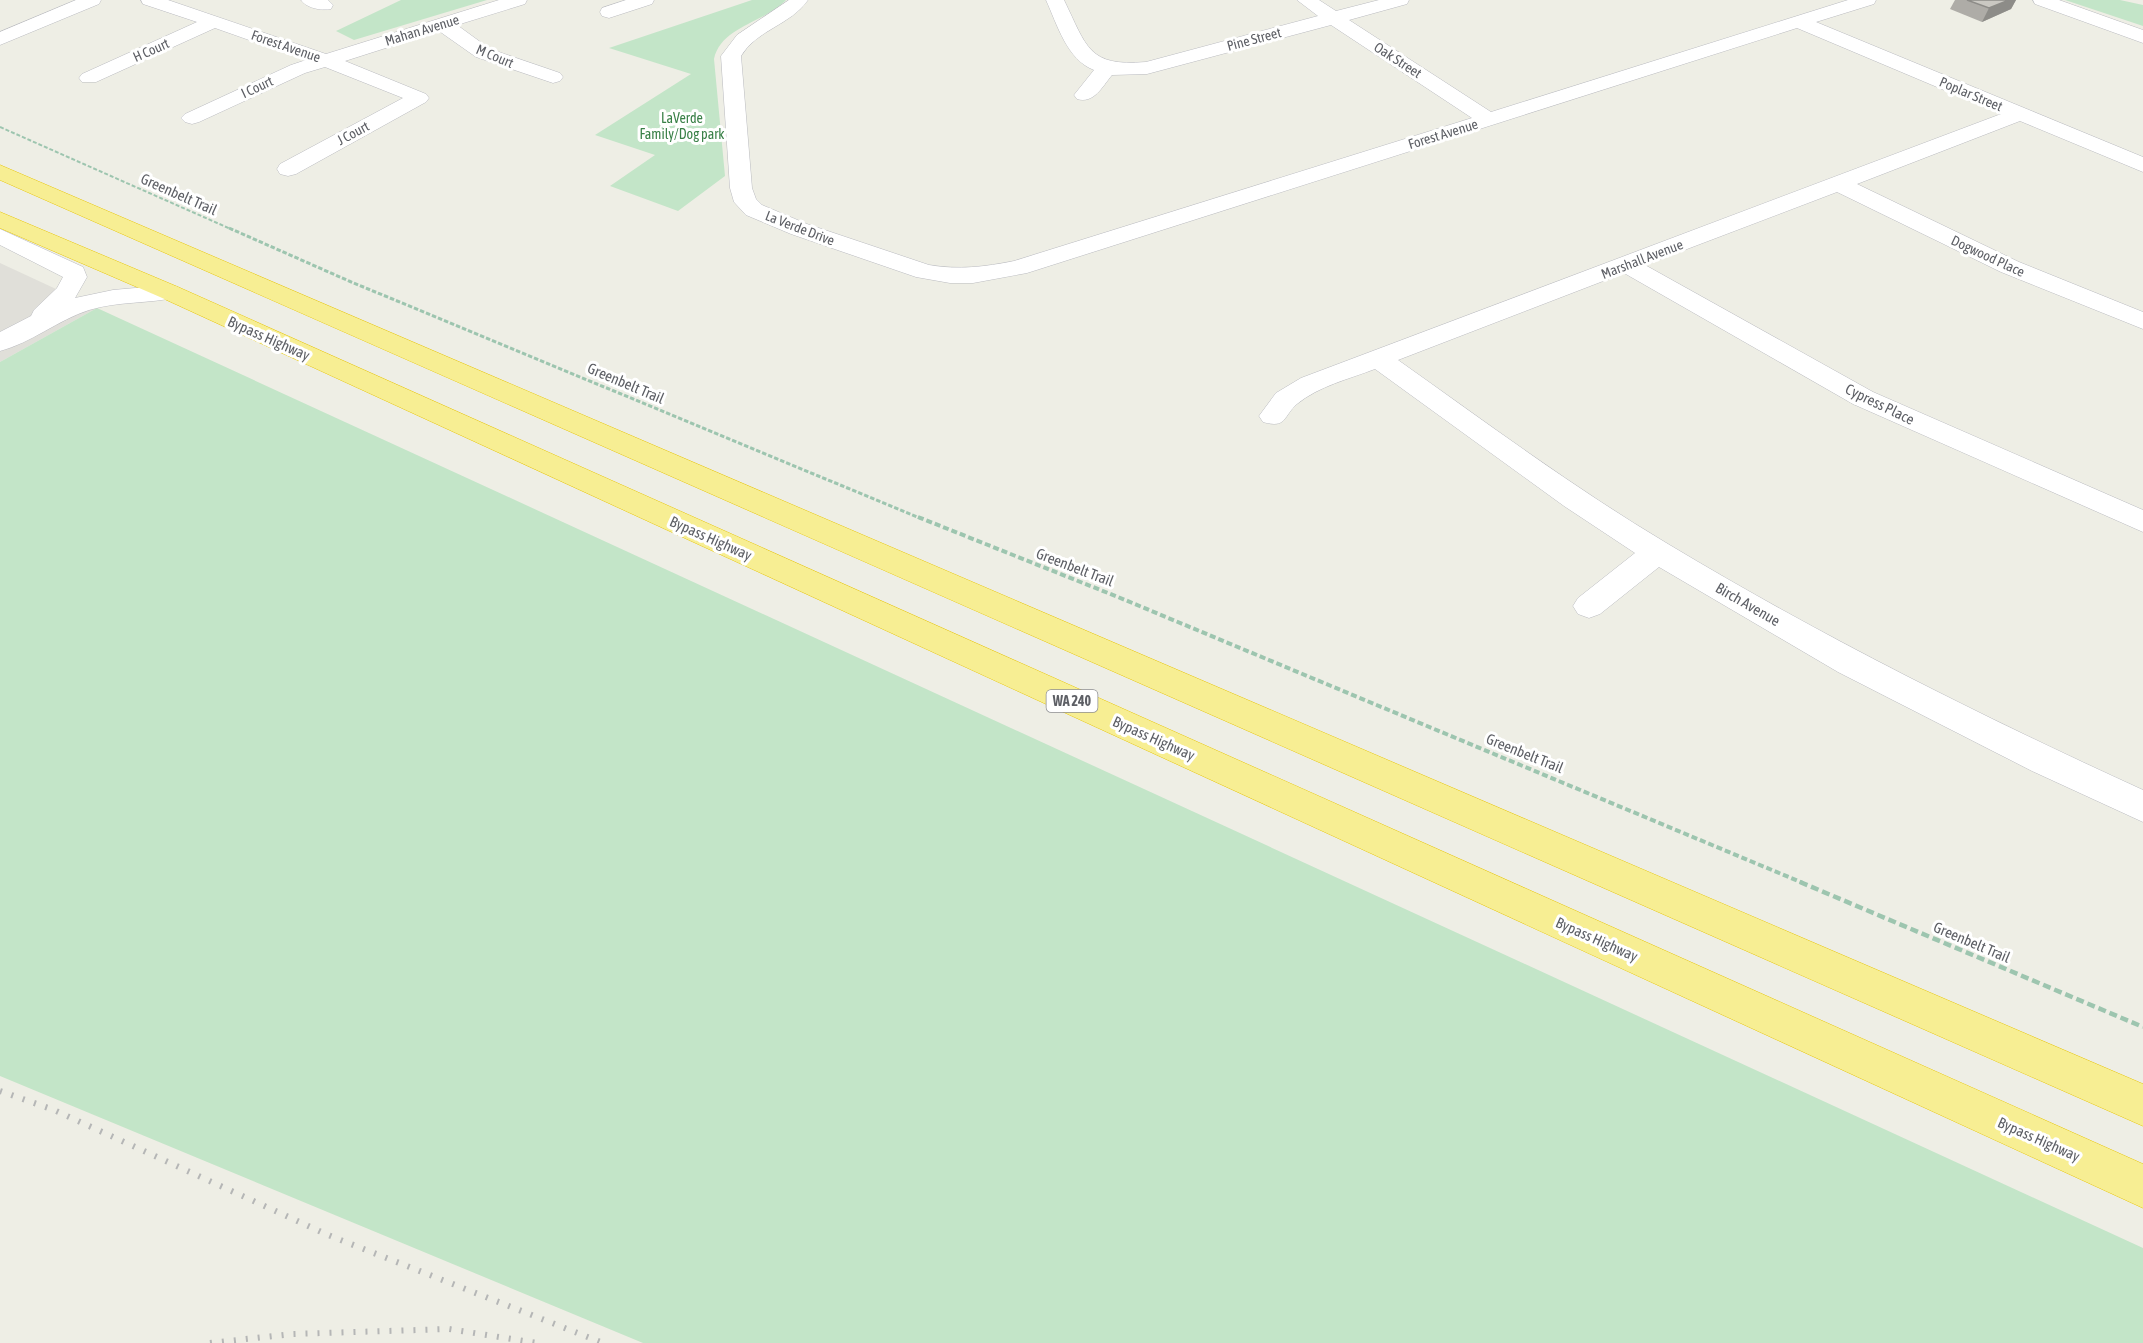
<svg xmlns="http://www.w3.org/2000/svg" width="2143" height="1343" font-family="'Asap Condensed',sans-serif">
  <rect width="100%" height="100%" fill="#eeeee5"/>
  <path fill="#e0dfd9" d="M0 263 97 308 0 362Z"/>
  <path fill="#c3e5c8" d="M401 0H487L354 40 336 31Z
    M752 0H786C766 22 721 26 714 59L725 176 678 211 610 186 655 155 595 135 691 74 609 48Z
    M2065 0H2120L2143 5V26Z
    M97 308 2143 1248V1343H643L0 1076V362Z"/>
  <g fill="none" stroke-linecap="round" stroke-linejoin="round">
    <defs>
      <path id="minor" d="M76 0H101L99 4 0 45V32Z
        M141 0H168L326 54 499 0H527L525 4 457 25 490 49 560 73 563 77 560 81 553 83 476 57 439 31 345 61 426 94 429 98 426 102 296 174 288 176 280 174 277 169 280 164 403 98 325 67 305 73 199 122 192 124 185 122 181 118 185 114 291 65 306 60 215 28 96 82H82L79 78 82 74 197 22 143 4Z
        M301 0H328L333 5 331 9C321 11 306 8 301 0Z
        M626 0H654L652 4 609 18 602 16 600 12 602 8Z
        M789 0H808C791 25 756 30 741 56L752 188 756 199 762 205 807 224 929 265C959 270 984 267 1014 261L1472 118 1331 25 1147 74 1112 75C1102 87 1094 104 1077 99L1074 95 1094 70C1067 60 1057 24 1046 0H1064C1087 47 1088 67 1146 62L1318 16 1297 0H1319L1336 11 1379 0H1409L1407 4 1349 20 1491 112 1848 0H1876L1874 4 1816 22 2143 157V172L2020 121 1857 184 2019 262 2143 312V329L2001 272 1837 192 1645 265 1873 392 2143 510V532L1853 404 1624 273 1398 360C1487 423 1574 488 1668 544 1821 636 1981 716 2143 790V822L2032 771 1838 672 1659 567 1600 614 1589 618 1578 614 1573 606 1578 598 1635 553 1564 506 1375 369C1349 379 1319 386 1297 404 1283 416 1287 429 1263 422L1259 416 1276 393 1301 378 2001 114 1797 28 1027 273 973 283H950L916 277 791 234 746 215 734 202 730 188 721 56 737 35Z
        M2033 0H2059L2143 30V43L2035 4Z
        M0 229 83 267 87 277 75 298 113 290 169 285 178 287 181 292 178 297C149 304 118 301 89 310 58 320 31 343 0 351V332L31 316 34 310 57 288 63 277 0 245Z"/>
      <path id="highway" d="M0 165 2143 1084V1126L0 180Z
        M0 212 178 287 2143 1164V1208L160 297 0 228Z"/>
    </defs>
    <use href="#minor" stroke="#babbc0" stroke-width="1"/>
    <use href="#highway" stroke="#e7c60c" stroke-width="1"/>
    <path stroke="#9dc5af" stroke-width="2" stroke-dasharray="4 2" stroke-linecap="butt" d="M0 127 233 230"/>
    <path stroke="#9dc5af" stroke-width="3" stroke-dasharray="4.5 2" stroke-linecap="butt" d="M229 228 349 281 922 519"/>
    <path stroke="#9dc5af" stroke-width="4" stroke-dasharray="6 3" stroke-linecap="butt" d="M918 517 1118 597 1803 883"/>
    <path stroke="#9dc5af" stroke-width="4.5" stroke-dasharray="8 4" stroke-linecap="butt" d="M1800 882 2143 1027"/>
    <use href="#minor" fill="#fff" fill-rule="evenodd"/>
    <use href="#highway" fill="#f7ee93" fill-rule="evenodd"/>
    <path stroke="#b5b6b6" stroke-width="6" stroke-dasharray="2 10" stroke-linecap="butt" d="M0 1091 54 1110 328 1235 603 1343
      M210 1343 292 1334 449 1329 537 1343"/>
  </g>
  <path fill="#aeaca7" d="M1955 0H2016L2011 9 1982 22 1950 9Z"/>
  <path fill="#8d8c88" d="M2009 0H2016L2011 9 1982 22 1989 8Z"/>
  <path fill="#cac8c2" stroke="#8d8c88" stroke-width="1.5" d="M1967 0H2009L1989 8Z"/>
  <g text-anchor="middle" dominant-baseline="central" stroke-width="6" stroke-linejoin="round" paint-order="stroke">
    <g font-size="14" fill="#5d5f65" stroke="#fff">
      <text transform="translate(422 30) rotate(-17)">Mahan Avenue</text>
      <text transform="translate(1254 39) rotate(-15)">Pine Street</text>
      <text transform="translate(286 46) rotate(19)">Forest Avenue</text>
      <text transform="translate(151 50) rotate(-24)">H Court</text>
      <text transform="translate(495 56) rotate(23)">M Court</text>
      <text transform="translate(1398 60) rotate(33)">Oak Street</text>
      <text transform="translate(257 87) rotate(-25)">I Court</text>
      <text transform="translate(1971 94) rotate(23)">Poplar Street</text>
      <text transform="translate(353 133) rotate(-28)">J Court</text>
      <text transform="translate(1443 134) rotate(-17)">Forest Avenue</text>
      <text transform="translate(800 228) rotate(21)">La Verde Drive</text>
      <text transform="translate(1988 256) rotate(25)">Dogwood Place</text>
      <text transform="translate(1642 259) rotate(-21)">Marshall Avenue</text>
    </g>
    <g font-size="14" fill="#398047" stroke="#fff">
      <text x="682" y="118">LaVerde<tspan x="682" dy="16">Family/Dog park</tspan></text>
    </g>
    <rect fill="#fff" stroke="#8e8f93" stroke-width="1.5" x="1046.5" y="690" width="51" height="22" rx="4.5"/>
    <g font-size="14" font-weight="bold" fill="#5d5f65">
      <text x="1072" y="701">WA 240</text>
    </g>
    <g font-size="15" fill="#5d5f65" stroke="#fff">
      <text transform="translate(179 194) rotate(24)">Greenbelt Trail</text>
      <text transform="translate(269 338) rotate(24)">Bypass Highway</text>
      <text transform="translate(626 383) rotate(23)">Greenbelt Trail</text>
      <text transform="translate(1880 404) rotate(26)">Cypress Place</text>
      <text transform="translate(711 538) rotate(24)">Bypass Highway</text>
      <text transform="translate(1075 567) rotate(21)">Greenbelt Trail</text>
      <text transform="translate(1748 604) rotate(30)">Birch Avenue</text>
      <text transform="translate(1154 738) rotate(24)">Bypass Highway</text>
      <text transform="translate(1525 753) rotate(22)">Greenbelt Trail</text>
      <text transform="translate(1597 939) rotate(24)">Bypass Highway</text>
      <text transform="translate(1972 942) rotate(23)">Greenbelt Trail</text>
      <text transform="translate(2039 1139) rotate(24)">Bypass Highway</text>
    </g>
  </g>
</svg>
